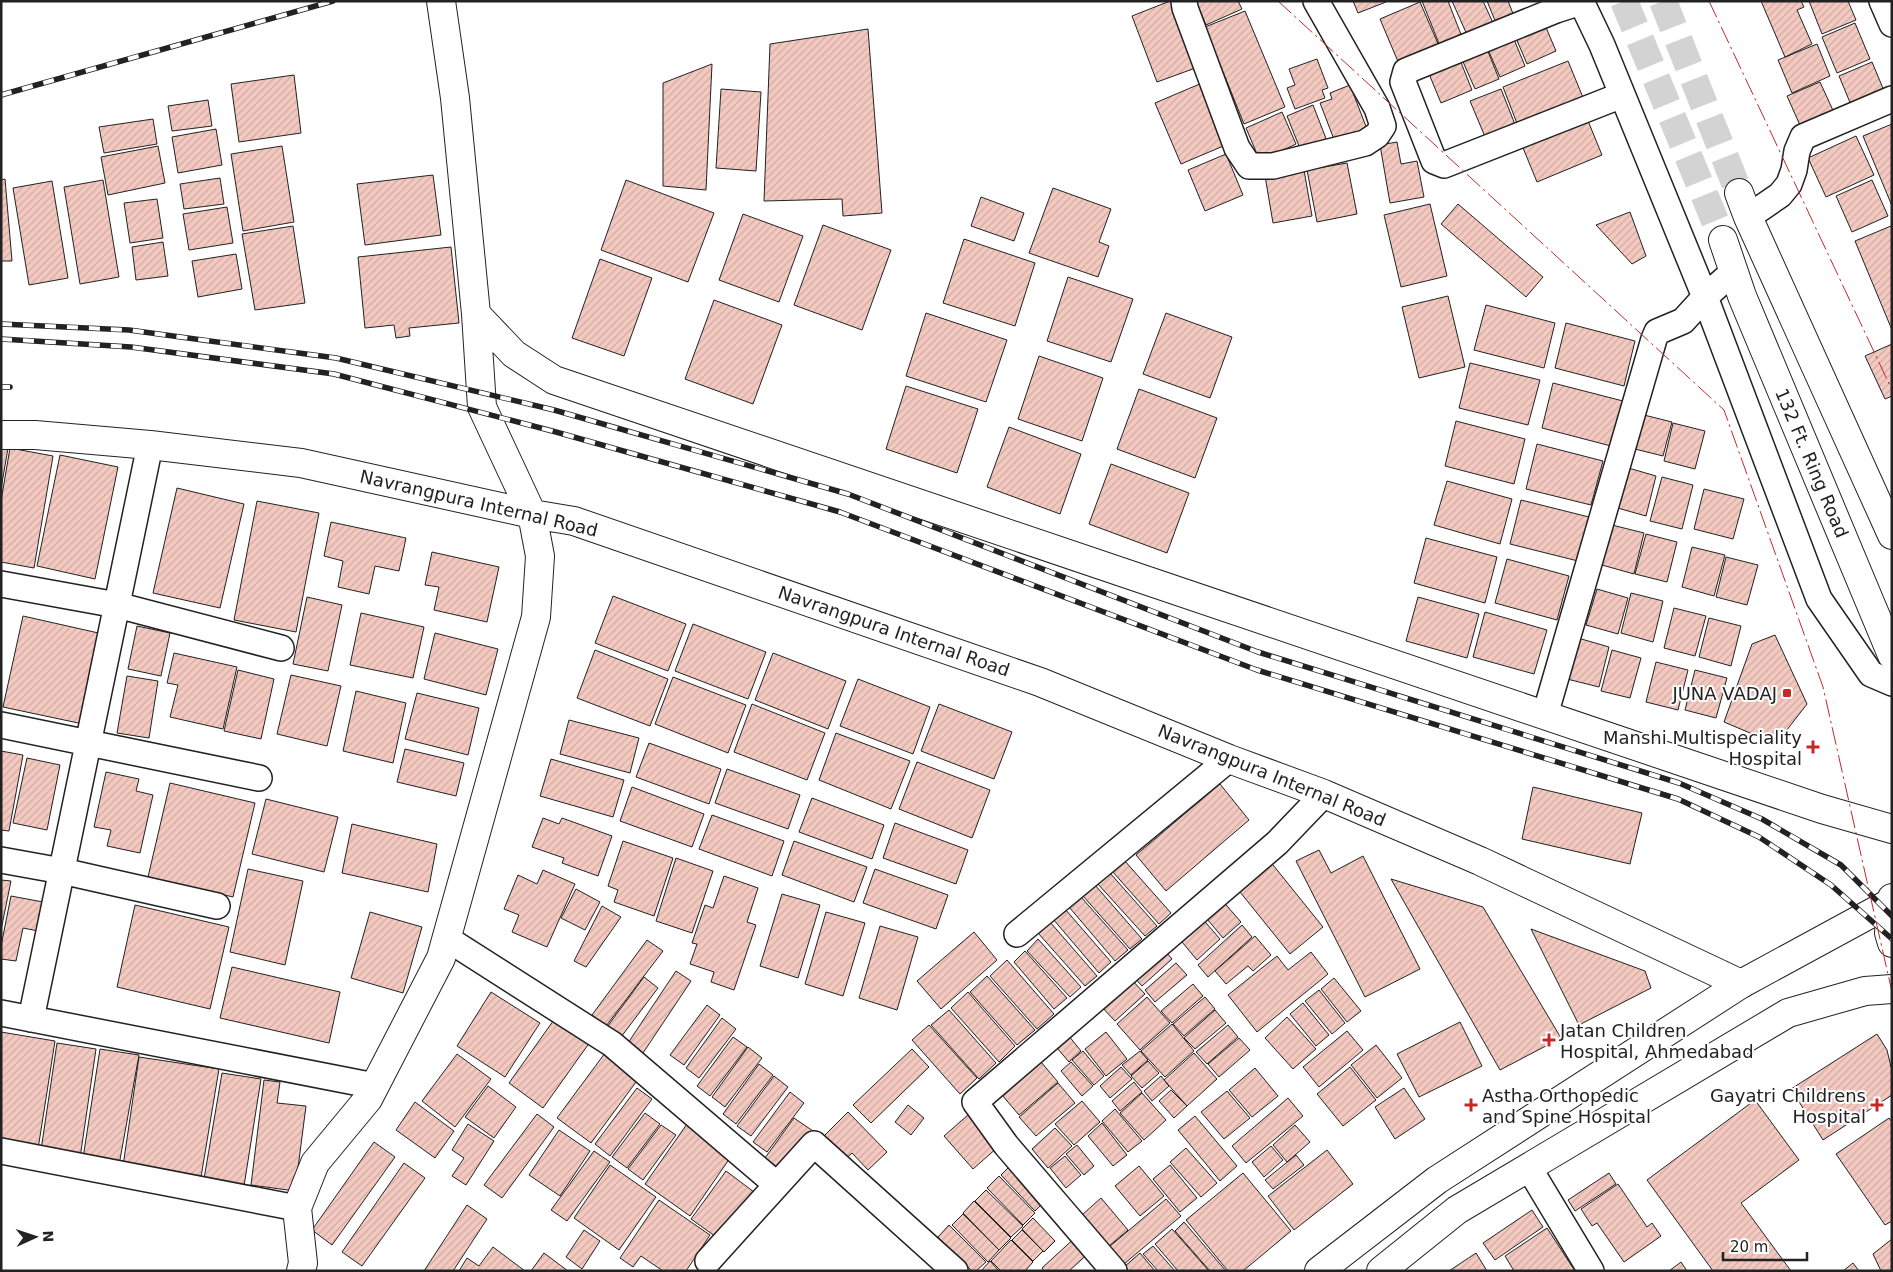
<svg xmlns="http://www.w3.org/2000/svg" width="1893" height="1272" font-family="'DejaVu Sans',sans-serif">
  <defs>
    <pattern id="building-hatch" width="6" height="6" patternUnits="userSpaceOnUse" patternTransform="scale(1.25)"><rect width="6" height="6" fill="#f3c9c0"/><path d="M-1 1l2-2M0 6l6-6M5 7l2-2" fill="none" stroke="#d0aca5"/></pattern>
  </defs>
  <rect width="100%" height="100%" fill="#fff"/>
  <path fill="url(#building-hatch)" stroke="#222" d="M1170 1H1176L1201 66 1157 82 1132 16Z
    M1196 1H1238L1242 9 1206 25Z
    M1353 1H1386V2L1358 13Z
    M1422 1H1448L1462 37 1440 46Z
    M1452 1H1483L1494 25 1468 37Z
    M1487 1H1508L1514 16 1496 23Z
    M1761 1H1801L1804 7 1797 10 1812 44 1785 57Z
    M1809 1H1848L1856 20 1822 34Z
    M1420 2 1439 46 1399 64 1380 19Z
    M1245 11 1285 107 1244 124 1205 27Z
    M1542 18 1556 51 1527 64 1513 31Z
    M1855 23 1870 59 1837 73 1822 37Z
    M868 29 882 213 843 216 842 199 764 201 770 44Z
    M1511 32 1525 66 1500 77 1485 43Z
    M1485 44 1499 79 1475 89 1460 55Z
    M1817 44 1830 76 1792 93 1778 60Z
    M1458 55 1472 90 1441 103 1427 69Z
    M1317 59 1328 88 1322 90 1325 98 1295 109 1287 88 1295 85 1289 69Z
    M1568 61 1584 100 1518 126 1503 87Z
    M1872 62 1887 98 1854 112 1839 76Z
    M712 64 706 190 663 186V83Z
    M294 75 301 133 239 142 231 84Z
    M1820 82 1836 117 1803 132 1787 96Z
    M1202 83 1228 144 1181 164 1155 103Z
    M1350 85 1367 129 1335 142 1320 103 1332 99 1330 93Z
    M721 89 761 92 756 171 716 168Z
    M1501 89 1516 127 1486 139 1470 101Z
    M208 100 212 126 172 131 168 106Z
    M1313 105 1327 141 1301 151 1287 116Z
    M1282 112 1296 144 1260 161 1246 128Z
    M1586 116 1602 155 1537 182 1521 143Z
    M153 119 157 144 104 153 99 127Z
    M1892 124V206L1863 136Z
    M216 129 222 165 178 173 172 137Z
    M1856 136 1874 175 1826 197 1808 158Z
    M1397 142 1401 164 1417 161 1424 197 1390 203 1380 145Z
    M158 146 165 183 108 195 101 157Z
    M282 146 294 222 243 231 231 154Z
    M1226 154 1243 195 1205 211 1188 170Z
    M1347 163 1357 214 1317 222 1307 170Z
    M1304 170 1312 216 1273 223 1265 176Z
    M433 175 441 235 365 245 357 184Z
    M220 178 224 204 184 209 180 184Z
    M5 179 12 261H1V180Z
    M103 180 119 277 80 284 64 187Z
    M626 180 714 213 688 282 601 250Z
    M1872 180 1888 216 1852 232 1836 196Z
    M52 181 68 278 29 285 13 188Z
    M1053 188 1111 209 1099 242 1109 246 1098 277 1029 253Z
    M981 197 1024 213 1014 241 971 226Z
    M157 199 163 238 130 243 124 203Z
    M1430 204 1447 276 1401 287 1384 215Z
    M1458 204 1543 277 1526 297 1441 224Z
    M227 207 233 243 189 250 183 214Z
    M1630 212 1646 256 1632 264 1596 225Z
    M743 214 803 236 779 302 719 280Z
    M823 225 891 250 862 330 794 305Z
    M293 226 305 303 255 310 242 234Z
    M1891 226 1892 227V330L1855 241Z
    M964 239 1035 263 1015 326 943 303Z
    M163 242 168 276 136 280 132 247Z
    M451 247 459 323 409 328 410 336 396 338 394 325 365 328 358 257Z
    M236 254 242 289 198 297 192 261Z
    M600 259 652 278 624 356 572 338Z
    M1068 277 1133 299 1111 362 1047 341Z
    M1448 296 1465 367 1419 378 1402 307Z
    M714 300 782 325 753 404 685 379Z
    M1486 305 1555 323 1544 368 1474 350Z
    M926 313 1007 340 986 402 906 376Z
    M1166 313 1232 337 1210 398 1143 374Z
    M1566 323 1635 341 1624 386 1555 368Z
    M1892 344V396L1885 399 1865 356Z
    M1039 356 1103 378 1082 441 1018 419Z
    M1470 363 1540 380 1528 425 1459 408Z
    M1553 383 1623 401 1611 446 1542 428Z
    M906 386 978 409 957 473 886 449Z
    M1139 389 1217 418 1195 478 1117 449Z
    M1644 415 1672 422 1663 456 1635 449Z
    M1456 421 1525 439 1514 484 1445 466Z
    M1673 423 1705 431 1695 469 1664 461Z
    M1009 427 1081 454 1060 514 987 487Z
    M1537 444 1603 461 1591 505 1526 489Z
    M1 446 8 448 1 489Z
    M10 448 53 456 34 568 1 562V501Z
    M60 455 118 467 95 579 37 566Z
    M1111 464 1189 493 1167 553 1089 524Z
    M1625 467 1656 476 1646 516 1614 507Z
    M1662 477 1693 485 1682 529 1650 521Z
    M1447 481 1512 499 1500 544 1434 525Z
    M177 488 244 504 220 608 153 593Z
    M1704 489 1744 499 1733 539 1694 529Z
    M1521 500 1589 517 1578 561 1510 544Z
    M257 501 319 513 296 632 234 620Z
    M331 522 406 538 399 571 375 566 369 594 338 587 343 561 324 556Z
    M1612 525 1644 533 1634 574 1602 565Z
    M1646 534 1677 542 1667 582 1635 574Z
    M1426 538 1497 557 1485 603 1414 583Z
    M1692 547 1725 555 1714 596 1682 587Z
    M432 552 499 567 487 622 434 610 439 587 425 585Z
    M1726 557 1758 565 1747 605 1716 597Z
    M1507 559 1569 576 1557 620 1495 603Z
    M1597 589 1628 598 1618 634 1586 625Z
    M1631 593 1663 601 1653 642 1621 633Z
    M613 596 686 624 668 671 595 643Z
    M307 597 342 605 328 671 293 664Z
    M1418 597 1479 614 1467 658 1406 641Z
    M1674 608 1706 616 1695 656 1664 648Z
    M1485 612 1547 630 1534 674 1473 657Z
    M361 613 424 627 413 678 350 665Z
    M23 616 103 634 83 724 3 707Z
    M1709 618 1741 626 1731 666 1699 657Z
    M693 624 766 652 748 699 675 671Z
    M137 626 170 633 161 676 128 669Z
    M435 633 498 649 486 695 424 679Z
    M1775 635 1807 704 1776 744 1724 722 1752 644Z
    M1578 638 1609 647 1599 687 1567 679Z
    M595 650 668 679 650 726 577 698Z
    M1612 650 1641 658 1630 698 1601 691Z
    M174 653 237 667 223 729 170 717 178 685 167 683Z
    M773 653 846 681 828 729 755 700Z
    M1656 662 1688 670 1678 710 1646 702Z
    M238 670 274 679 261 739 224 731Z
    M1695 670 1727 678 1716 718 1685 710Z
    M291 675 341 686 327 746 277 734Z
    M127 676 158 681 149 738 117 733Z
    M673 677 746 705 728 753 655 724Z
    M858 679 930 707 913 754 840 726Z
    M356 691 406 703 393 763 343 751Z
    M417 693 479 708 468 755 405 739Z
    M752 704 825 733 807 780 734 752Z
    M939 704 1012 732 994 779 921 751Z
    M569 720 639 738 630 773 560 754Z
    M836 733 910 761 891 809 819 780Z
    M649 743 721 769 709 804 636 777Z
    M405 749 464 763 456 796 397 782Z
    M1 751 23 755 9 831 1 830Z
    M27 758 60 765 47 830 13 823Z
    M551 759 624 780 613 817 540 796Z
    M917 762 990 790 972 838 899 809Z
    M727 769 800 795 788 829 715 803Z
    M106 772 139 779 136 791 153 795 140 853 107 846 111 830 94 827Z
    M170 783 255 803 233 897 148 877Z
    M1220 784 1249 820 1166 891 1136 855Z
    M632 787 704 814 692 847 620 821Z
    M1533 787 1642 813 1630 864 1522 839Z
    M812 798 884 825 872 859 799 832Z
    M266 799 338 817 324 872 252 854Z
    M712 815 784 841 772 876 699 849Z
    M543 818 559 824 562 818 612 836 598 876 562 863 564 858 532 847Z
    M895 823 968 850 956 884 883 858Z
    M352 824 437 844 428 892 342 873Z
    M623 841 673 858 654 916 614 902 618 890 608 886Z
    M794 841 867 867 854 902 782 875Z
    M1319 850 1331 873 1363 856 1420 969 1365 997 1296 861Z
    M676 858 713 871 692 933 656 921Z
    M1124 860 1171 913 1159 924 1112 871Z
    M1269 860 1323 927 1290 954 1236 887Z
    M248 869 303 881 285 965 230 952Z
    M875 869 948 895 936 929 863 903Z
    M543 870 575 884 547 947 512 932 519 915 504 909 518 875 537 884Z
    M1110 873 1157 926 1145 936 1097 883Z
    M724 876 758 888 747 922 756 925 734 990 711 982 714 972 690 964 697 944 692 943 705 905 713 908Z
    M1391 879 1483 907 1561 1038 1500 1070Z
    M1 880 11 881 1 930Z
    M1095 885 1142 939 1130 949 1083 896Z
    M576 889 600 902 585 930 561 918Z
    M782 894 820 905 798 978 760 966Z
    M11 896 43 902 38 931 23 928 16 961 1 959V946Z
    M1081 897 1128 950 1115 961 1069 907Z
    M1220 898 1241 922 1223 938 1202 913Z
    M135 905 229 927 210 1009 117 987Z
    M602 906 621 917 586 967 574 961Z
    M1065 909 1111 962 1099 973 1053 919Z
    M370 912 422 927 403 993 351 978Z
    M826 912 865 923 843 996 805 984Z
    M1200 916 1220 939 1197 960 1177 936Z
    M1050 922 1097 976 1085 986 1038 933Z
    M1242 925 1252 937 1208 977 1198 965Z
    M880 926 918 937 897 1010 859 998Z
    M1531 929 1645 971 1651 988 1579 1025Z
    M974 932 997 960 941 1009 917 981Z
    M1255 936 1271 955 1253 971 1248 966 1226 984 1215 971Z
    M1038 939 1081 987 1070 997 1027 951Z
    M647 940 663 951 606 1026 592 1015Z
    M1162 947 1172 959 1142 986 1131 974Z
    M1025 951 1067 998 1054 1009 1014 962Z
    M1311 952 1328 974 1257 1032 1228 995 1277 956 1288 970Z
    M1007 960 1054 1014 1037 1029 990 976Z
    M1176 963 1187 975 1155 1002 1145 990Z
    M232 967 340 992 329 1043 220 1018Z
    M676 971 691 981 641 1056 626 1046Z
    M987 976 1035 1030 1017 1045 970 992Z
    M644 977 658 988 621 1037 607 1027Z
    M1129 977 1145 994 1115 1021 1099 1004Z
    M1334 978 1361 1011 1347 1022 1321 989Z
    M1193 984 1203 996 1172 1023 1161 1011Z
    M1319 990 1345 1023 1332 1034 1305 1001Z
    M491 992 540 1023 505 1077 457 1046Z
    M968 992 1015 1046 999 1062 951 1008Z
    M1147 997 1170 1023 1140 1050 1117 1024Z
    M1205 997 1215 1009 1184 1036 1173 1024Z
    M1303 1003 1329 1035 1316 1046 1290 1014Z
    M707 1005 720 1015 684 1065 670 1055Z
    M949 1010 996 1063 979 1079 931 1025Z
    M1215 1010 1226 1023 1195 1049 1184 1038Z
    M556 1017 590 1042 543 1108 509 1083Z
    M1287 1017 1316 1049 1293 1069 1265 1038Z
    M722 1018 736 1029 699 1078 686 1068Z
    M1460 1022 1482 1066 1419 1097 1397 1054Z
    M1172 1024 1194 1051 1165 1077 1141 1051Z
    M929 1025 977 1078 960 1094 912 1040Z
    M1228 1025 1238 1037 1207 1064 1196 1052Z
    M1064 1030 1081 1051 1069 1062 1051 1041Z
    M1347 1031 1363 1050 1319 1087 1303 1067Z
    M1 1032 55 1041 38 1149 1 1144Z
    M1106 1032 1127 1059 1106 1076 1085 1049Z
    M1877 1034 1887 1050 1892 1071V1095L1823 1140 1791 1089Z
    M733 1037 747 1047 710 1096 697 1086Z
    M1239 1038 1250 1050 1219 1077 1208 1064Z
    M57 1043 96 1049 80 1158 41 1150Z
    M1376 1045 1402 1078 1377 1098 1351 1065Z
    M748 1047 762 1058 725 1107 712 1097Z
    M100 1049 139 1055 119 1165 83 1158Z
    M912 1049 929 1067 871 1123 853 1105Z
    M1083 1051 1104 1076 1094 1085 1072 1060Z
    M1140 1051 1148 1060 1131 1075 1122 1065Z
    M605 1053 639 1078 591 1143 557 1118Z
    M1194 1053 1217 1079 1187 1106 1164 1080Z
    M457 1054 491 1079 455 1127 422 1101Z
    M139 1057 219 1069 201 1177 123 1166Z
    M1148 1061 1159 1073 1142 1088 1131 1076Z
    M1041 1062 1058 1082 1019 1115 1002 1095Z
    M1071 1062 1093 1086 1082 1096 1061 1071Z
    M759 1064 773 1075 736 1124 723 1114Z
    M1121 1067 1132 1079 1110 1098 1100 1086Z
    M1350 1067 1376 1100 1343 1126 1317 1094Z
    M1255 1068 1278 1096 1252 1117 1229 1090Z
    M222 1073 261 1079 244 1186 204 1179Z
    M774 1076 788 1087 751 1136 737 1126Z
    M1161 1076 1169 1086 1152 1101 1144 1091Z
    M264 1080 280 1082 277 1103 306 1106 295 1191 251 1185Z
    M1134 1082 1142 1092 1120 1111 1112 1101Z
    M1058 1083 1075 1103 1036 1136 1019 1117Z
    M488 1086 516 1107 494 1138 465 1117Z
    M637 1088 652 1099 610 1156 595 1144Z
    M1404 1088 1425 1119 1395 1139 1375 1107Z
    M1171 1090 1187 1106 1174 1118 1159 1101Z
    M1227 1091 1250 1118 1224 1139 1201 1112Z
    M790 1092 804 1103 767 1152 753 1142Z
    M1142 1093 1166 1120 1144 1140 1120 1113Z
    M1288 1098 1303 1116 1246 1163 1232 1146Z
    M1755 1100 1799 1160 1741 1203 1791 1271H1713L1647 1180Z
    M1082 1101 1100 1122 1074 1145 1055 1124Z
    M415 1102 454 1131 435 1158 396 1130Z
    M908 1105 924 1118 911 1135 895 1122Z
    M1115 1109 1142 1141 1128 1152 1102 1121Z
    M848 1112 887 1152 868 1170 852 1153 841 1163 819 1141Z
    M645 1113 660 1124 627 1168 612 1157Z
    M537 1114 554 1127 502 1198 484 1185Z
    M969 1114 998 1147 973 1169 944 1136Z
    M1195 1116 1237 1166 1220 1181 1178 1130Z
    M794 1118 813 1131 784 1172 765 1158Z
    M1889 1118 1892 1122V1221L1885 1225 1836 1154Z
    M1102 1123 1127 1155 1113 1166 1088 1136Z
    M468 1124 494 1141 466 1185 452 1176 464 1158 452 1150Z
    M687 1124 732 1155 690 1216 645 1184Z
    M661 1125 676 1135 643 1180 628 1169Z
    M1295 1125 1310 1142 1287 1162 1273 1145Z
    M1055 1128 1072 1146 1048 1168 1032 1149Z
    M559 1130 590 1151 560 1196 529 1175Z
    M374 1142 395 1157 332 1245 312 1230Z
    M1077 1145 1094 1166 1084 1175 1066 1154Z
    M1271 1146 1283 1160 1264 1177 1252 1162Z
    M1186 1148 1217 1183 1201 1197 1170 1162Z
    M1327 1150 1353 1184 1294 1230 1268 1196Z
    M594 1151 610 1162 567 1221 551 1210Z
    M1296 1155 1304 1165 1273 1189 1265 1180Z
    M1065 1156 1081 1175 1066 1188 1050 1168Z
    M404 1163 425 1178 362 1266 342 1252Z
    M1013 1163 1048 1198 1035 1211 1001 1175Z
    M610 1165 656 1197 619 1250 574 1218Z
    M1170 1165 1197 1198 1180 1212 1153 1179Z
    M1139 1166 1164 1196 1140 1216 1115 1186Z
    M726 1171 754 1192 719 1239 691 1219Z
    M1243 1173 1291 1231 1243 1271H1228L1186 1220Z
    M1609 1173 1616 1184 1575 1211 1568 1200Z
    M999 1176 1035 1213 1023 1225 987 1188Z
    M1618 1184 1647 1227 1652 1223 1661 1236 1624 1262 1597 1223 1592 1226 1581 1209Z
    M986 1190 1023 1226 1011 1237 975 1201Z
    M1101 1198 1128 1230 1108 1247 1082 1215Z
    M1166 1199 1181 1216 1124 1264 1109 1247Z
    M659 1200 710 1235 686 1271H663L641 1256 633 1267 620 1258Z
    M974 1201 1011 1238 999 1250 963 1213Z
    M467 1205 487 1219 453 1271H424Z
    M1532 1210 1543 1227 1495 1260 1483 1243Z
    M963 1214 999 1250 988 1262 952 1225Z
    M1033 1218 1055 1241 1044 1252 1022 1229Z
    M1184 1222 1226 1271H1210L1175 1231Z
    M949 1225 986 1262 976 1271H972L938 1237Z
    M1547 1228 1575 1271H1514L1505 1256Z
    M1172 1229 1209 1271H1178L1155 1244Z
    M584 1230 600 1241 582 1269 566 1257Z
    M1022 1230 1043 1251 1033 1261 1012 1240Z
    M1078 1235 1092 1250 1069 1271H1044L1042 1268Z
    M1892 1239V1271H1881L1873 1254Z
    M1011 1240 1033 1262 1025 1271H1001L991 1261Z
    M1153 1246 1175 1271H1158L1143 1254Z
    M493 1247 525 1271H459L467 1258 479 1266Z
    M544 1253 568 1271H531Z
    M1140 1253 1155 1271H1127L1124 1267Z
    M1476 1253 1487 1271H1449Z
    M990 1261 999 1271H981Z
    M1681 1262 1687 1271H1669Z
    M1853 1263 1859 1271H1843Z"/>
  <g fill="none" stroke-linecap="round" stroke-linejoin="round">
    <path stroke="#d3d3d3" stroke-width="28" stroke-dasharray="28 14" stroke-linecap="butt" d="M1624 1 1723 240
      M1663 1 1739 193"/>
    <defs>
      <path id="minor" d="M1184 1 1185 8 1237 148 1249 166H1273L1365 143 1377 135 1383 126 1377 108 1316 1
        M1581 1 1602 45 1705 297 1819 599 1871 674 1892 683
        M1882 1 1892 24
        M1581 2 1556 10 1406 71 1403 82 1434 161 1444 165 1622 95
        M1748 217 1780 195 1789 184 1794 170 1797 151 1803 137 1892 99
        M1 584 117 605 281 648
        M1545 715 1654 339 1657 332 1683 321 1705 297 1734 271
        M1 725 259 778
        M1 860 62 871 217 906
        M1017 934 1229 759
        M446 938 612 1044 777 1185
        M1 1013 375 1086
        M31 1019 150 445
        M1 1151 297 1208
        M1529 1168 1591 1271
        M708 1261 814 1144 955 1271
        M1114 1271 1006 1145 975 1102 1277 843 1324 794"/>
      <path id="tertiary" d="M476 314 514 354 554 380 1822 809 1892 829
        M1 435H35L150 445 301 463 532 514 574 521 1040 682 1229 759 1324 794 1480 861 1741 984
        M301 1271 303 1263 297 1208 315 1163 368 1099 441 958 536 617 540 556 532 514 482 407 476 314 455 98 441 1"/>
      <path id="secondary" d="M1319 1271 1437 1180 1741 984 1890 903
        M1381 1271 1457 1210 1788 1013 1865 991 1892 989"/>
      <path id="primary" d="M1739 193 1748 217 1892 535
        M1723 240 1742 296 1892 655
        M1892 898 1889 933 1892 943"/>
    </defs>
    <use href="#minor" stroke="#222" stroke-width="28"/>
    <use href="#tertiary" stroke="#222" stroke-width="30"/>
    <use href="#secondary" stroke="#222" stroke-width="30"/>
    <use href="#primary" stroke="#222" stroke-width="30"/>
    <use href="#minor" stroke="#fff" stroke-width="25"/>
    <use href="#tertiary" stroke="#fff" stroke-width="28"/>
    <use href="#secondary" stroke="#fff" stroke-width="28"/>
    <use href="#primary" stroke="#fff" stroke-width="28"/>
    <defs>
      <path id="rail" d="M1 95 333 1
        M1 324 129 330 336 358 554 410 848 494 1258 652 1679 783 1762 819 1841 865 1892 916
        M1 339 131 347 334 374 556 432 840 512 1257 670 1678 799 1759 837 1831 885 1892 939
        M1 387H10"/>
    </defs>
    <use href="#rail" stroke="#222" stroke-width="5.5"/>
    <use href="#rail" stroke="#fff" stroke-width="4" stroke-dasharray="11" stroke-linecap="butt"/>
    <path stroke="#c62828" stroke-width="1" stroke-dasharray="18 4 2.5 4" stroke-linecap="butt" d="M1278 1 1724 410 1823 687 1892 992
      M1709 1 1892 390"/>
  </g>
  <g fill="#c62828" stroke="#fff" stroke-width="2">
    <rect x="1782" y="688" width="10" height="10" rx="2.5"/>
    <path d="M1810.5 739.5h5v5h5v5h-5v5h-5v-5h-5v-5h5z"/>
    <path d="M1546.5 1032.5h5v5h5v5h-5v5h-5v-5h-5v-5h5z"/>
    <path d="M1468.5 1097.5h5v5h5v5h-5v5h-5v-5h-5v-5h5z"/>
    <path d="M1874.5 1097.5h5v5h5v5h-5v5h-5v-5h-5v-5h5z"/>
  </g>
  <g text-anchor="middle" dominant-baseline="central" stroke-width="4" stroke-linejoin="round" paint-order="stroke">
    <g font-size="18" fill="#222" stroke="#fff">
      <text transform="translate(1812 463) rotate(67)">132 Ft. Ring Road</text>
      <text transform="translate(479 503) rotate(13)">Navrangpura Internal Road</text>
      <text transform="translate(894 631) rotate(19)">Navrangpura Internal Road</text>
      <text transform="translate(1272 775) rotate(22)">Navrangpura Internal Road</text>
    </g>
    <g font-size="18" fill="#222" stroke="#fff" text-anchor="end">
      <text x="1777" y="693">JUNA VADAJ</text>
      <text x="1802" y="737">Manshi Multispeciality<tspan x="1802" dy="21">Hospital</tspan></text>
      <text x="1560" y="1030" text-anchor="start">Jatan Children<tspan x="1560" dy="21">Hospital, Ahmedabad</tspan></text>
      <text x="1482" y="1095" text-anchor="start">Astha Orthopedic<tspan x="1482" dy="21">and Spine Hospital</tspan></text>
      <text x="1866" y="1095">Gayatri Childrens<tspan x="1866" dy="21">Hospital</tspan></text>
    </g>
  </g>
  <rect width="1893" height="1272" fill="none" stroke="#222222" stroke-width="5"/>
  <g transform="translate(35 1237) rotate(87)" stroke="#ffffff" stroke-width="4" paint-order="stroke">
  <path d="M0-4L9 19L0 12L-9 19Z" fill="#222222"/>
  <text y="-8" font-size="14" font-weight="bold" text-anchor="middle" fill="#222222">N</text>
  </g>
  <path d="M1723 1252v8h84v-8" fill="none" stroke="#222222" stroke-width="2.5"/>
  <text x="1730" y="1252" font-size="15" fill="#222222" stroke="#ffffff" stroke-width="4" paint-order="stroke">20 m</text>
</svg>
